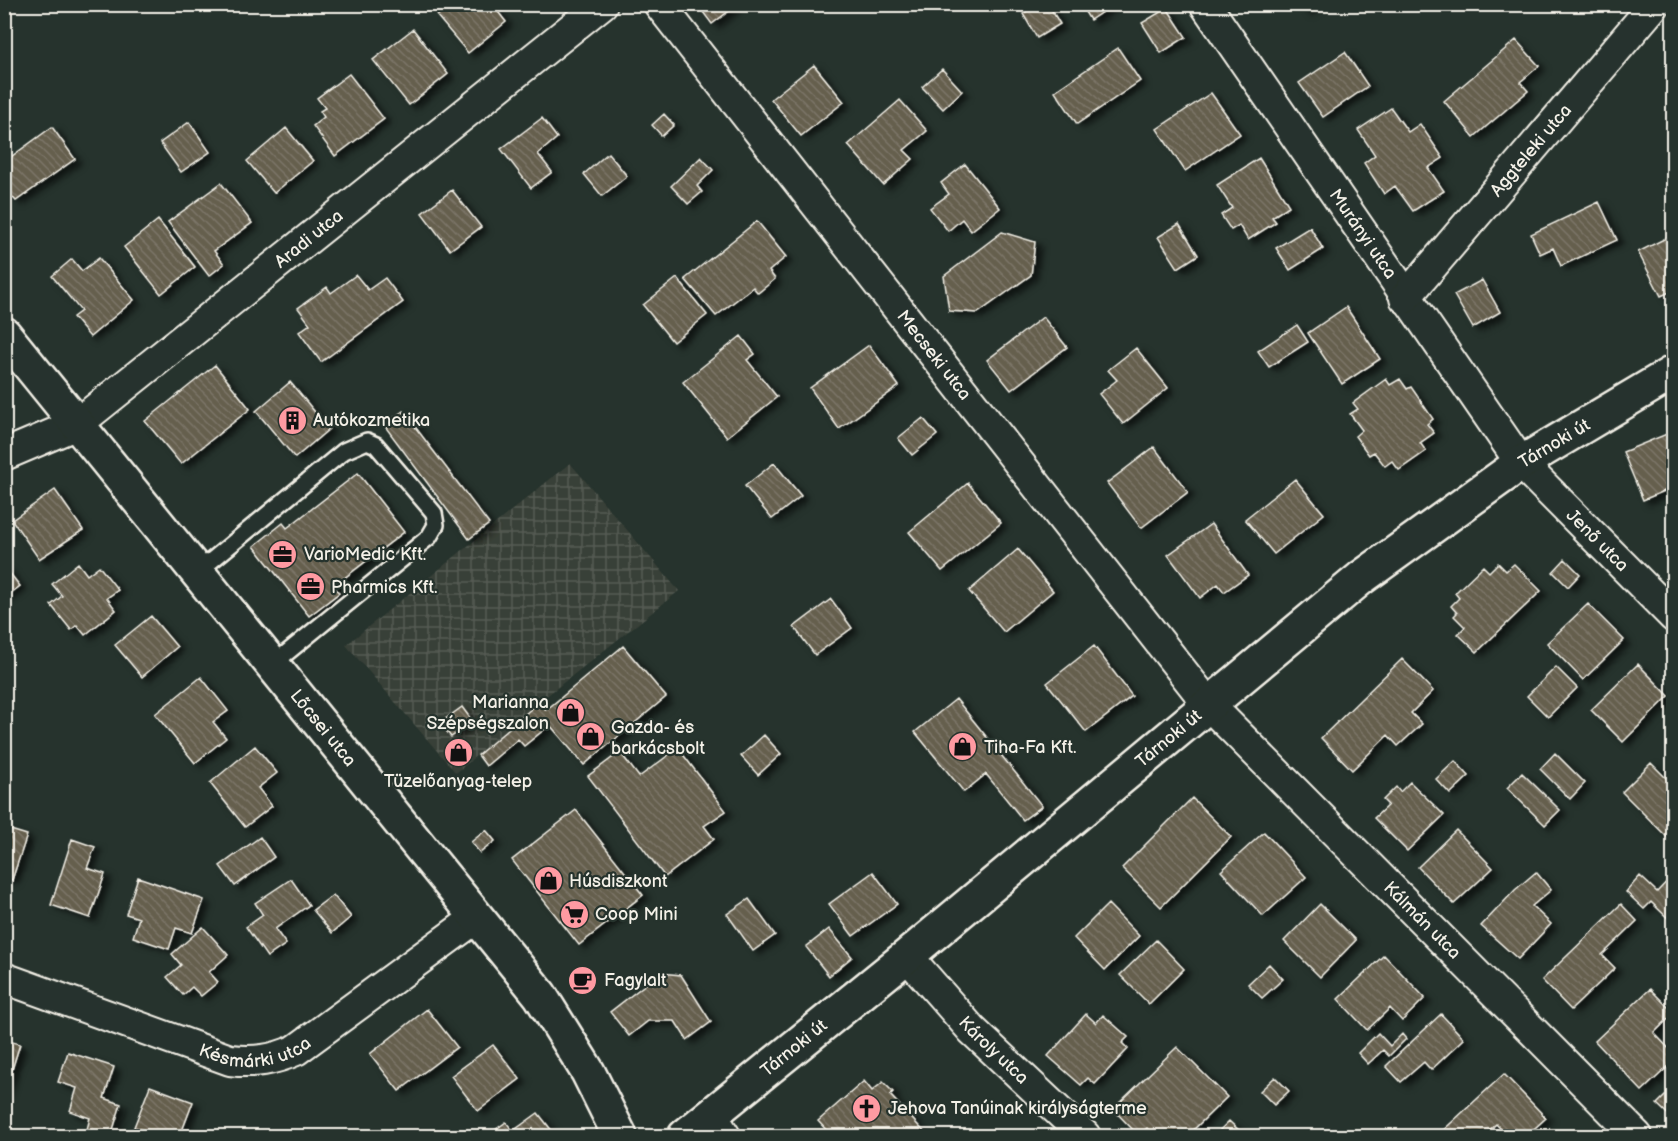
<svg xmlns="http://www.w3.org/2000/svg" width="1678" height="1141" font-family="'Balsamiq Sans',sans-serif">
  <defs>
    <pattern id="industrial-grid" width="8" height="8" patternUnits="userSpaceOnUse" patternTransform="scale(1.5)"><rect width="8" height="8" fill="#394037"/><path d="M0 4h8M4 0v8" fill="none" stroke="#565c54"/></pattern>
    <pattern id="building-back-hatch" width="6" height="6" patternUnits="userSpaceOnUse" patternTransform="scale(1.5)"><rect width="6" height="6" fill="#655f4e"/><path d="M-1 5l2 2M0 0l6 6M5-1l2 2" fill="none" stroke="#7c7668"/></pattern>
    <filter id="shadow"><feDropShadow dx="6" dy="4" stdDeviation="3" flood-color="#0009"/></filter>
  </defs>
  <rect width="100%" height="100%" fill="#26332d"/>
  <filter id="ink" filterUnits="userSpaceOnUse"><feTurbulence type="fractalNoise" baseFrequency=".0167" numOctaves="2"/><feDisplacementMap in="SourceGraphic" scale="12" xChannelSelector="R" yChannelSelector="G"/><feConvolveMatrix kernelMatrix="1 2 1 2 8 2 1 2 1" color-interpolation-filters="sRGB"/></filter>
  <g filter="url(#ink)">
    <path fill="url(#industrial-grid)" d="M570 463 679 591 539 702 456 773 346 645Z"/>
    <path fill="url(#building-back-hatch)" stroke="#f4f1e8" stroke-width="1.5" filter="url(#shadow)" d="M451 4H492L506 22 468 53 437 16Z
      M697 4H738L712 24Z
      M1038 4H1048L1060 24 1037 38 1023 14Z
      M1080 4H1114L1090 20Z
      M1301 4H1316L1305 11Z
      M1167 8 1186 37 1161 53 1142 23Z
      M413 29 448 74 409 105 373 60Z
      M1516 40 1539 66 1520 82 1528 91 1474 137 1444 101Z
      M1118 48 1140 81 1077 124 1055 91Z
      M1345 52 1368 86 1323 117 1299 83Z
      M814 65 844 102 801 136 771 99Z
      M942 69 962 91 943 109 922 87Z
      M349 74 384 119 335 156 313 126 324 117 320 111 325 108 317 98Z
      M1211 93 1240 134 1185 171 1157 129Z
      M900 100 927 131 904 150 913 159 883 185 848 145Z
      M1391 108 1408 132 1420 124 1443 158 1428 168 1444 191 1413 211 1395 186 1384 194 1364 163 1375 155 1358 130Z
      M664 114 674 125 662 136 652 125Z
      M542 118 557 138 538 154 552 172 531 188 501 149Z
      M189 122 210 152 181 172 160 143Z
      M52 127 75 159 16 201 9 193 4 196V162Z
      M286 128 313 161 274 193 247 161Z
      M608 153 627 176 602 196 584 174Z
      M701 157 713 170 697 186 702 192 688 204 671 186Z
      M1259 158 1289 206 1272 217 1276 222 1248 240 1239 225 1231 230 1221 215 1232 208 1217 185Z
      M965 164 1000 208 971 231 962 219 948 231 930 208 949 194 941 183Z
      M221 183 252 223 214 251 224 264 209 276 168 222Z
      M452 190 481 227 450 250 422 213Z
      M1599 202 1617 240 1561 266 1553 248 1540 254 1531 234Z
      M158 220 195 267 161 294 124 247Z
      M757 221 786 257 769 271 775 279 758 293 753 287 716 316 685 279Z
      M1179 224 1198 255 1178 268 1158 237Z
      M1310 227 1323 249 1290 270 1276 248Z
      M1002 232 1035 242 1031 275 978 313 949 311 944 276Z
      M1674 234V290L1661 296 1638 252Z
      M99 258 134 300 90 337 73 317 81 311 52 276 72 259 82 271Z
      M356 275 368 290 385 278 403 302 321 362 299 332 310 324 298 308 327 287 331 293Z
      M677 278 707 315 673 342 643 305Z
      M1482 280 1500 312 1473 328 1454 295Z
      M1346 307 1380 359 1342 384 1308 333Z
      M1043 317 1067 347 1011 390 987 360Z
      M1297 325 1308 342 1269 367 1258 351Z
      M741 336 755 354 747 360 777 397 727 437 683 382Z
      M869 345 899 386 839 429 810 388Z
      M1136 348 1168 388 1123 424 1099 394 1117 380 1108 370Z
      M215 365 250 409 181 464 145 421Z
      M1386 379 1390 385 1400 379 1407 389 1411 387 1433 419 1427 424 1434 433 1420 443 1426 451 1399 470 1392 461 1385 466 1374 452 1369 455 1355 436 1362 430 1350 414 1358 409 1353 403Z
      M290 382 329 429 295 458 256 411Z
      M403 411 489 524 469 539 384 425Z
      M923 418 937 435 912 455 898 438Z
      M1674 431V487L1643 500 1623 452Z
      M1154 447 1188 492 1141 528 1107 483Z
      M774 463 801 496 772 519 745 486Z
      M358 473 404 532 334 586 339 593 309 616 254 546 283 523 287 528Z
      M1295 479 1324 514 1274 554 1245 519Z
      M968 483 1001 523 942 571 909 532Z
      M55 490 83 530 39 559 12 520Z
      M1211 524 1248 575 1224 592 1218 584 1200 598 1168 555Z
      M1018 549 1053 591 1004 632 969 591Z
      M1565 559 1580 574 1568 587 1553 572Z
      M78 563 87 575 99 566 118 590 107 598 116 610 85 635 77 625 71 630 51 605 62 596 52 584Z
      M1498 563 1506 571 1514 564 1541 591 1477 652 1458 634 1465 627 1454 616 1457 613 1451 606 1459 598 1455 593 1483 566 1489 572Z
      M4 566 20 586 4 598Z
      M831 599 852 628 815 655 794 627Z
      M1588 604 1624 640 1583 680 1547 643Z
      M151 616 177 647 142 677 115 645Z
      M623 646 666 697 584 765 550 725 524 746 518 739 486 766 478 755 539 702 546 710Z
      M1094 646 1132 696 1086 732 1047 683Z
      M1402 659 1433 691 1411 713 1422 724 1398 746 1388 735 1352 770 1321 738Z
      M1638 664 1669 696 1623 742 1591 710Z
      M1556 667 1577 688 1548 717 1527 696Z
      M201 677 228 711 213 722 226 738 195 763 155 714Z
      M956 699 1042 806 1023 820 986 774 964 792 915 732Z
      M462 707 473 722 451 737 440 723Z
      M764 735 781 754 758 775 741 756Z
      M255 746 277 773 258 788 272 806 245 827 210 783Z
      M678 748 726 811 704 826 714 839 665 877 588 776 620 752 639 777Z
      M1555 753 1585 783 1570 799 1540 769Z
      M1455 761 1469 776 1450 794 1436 779Z
      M1651 763 1674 786V831L1667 837 1622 792Z
      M1522 773 1560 810 1545 825 1507 788Z
      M1410 782 1444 815 1407 851 1374 818 1388 805 1383 800 1396 787 1400 792Z
      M1192 798 1231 837 1161 907 1122 868Z
      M576 810 643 895 579 945 512 860Z
      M4 828 27 835 12 880 4 877Z
      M486 830 495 841 480 853 471 842Z
      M1456 830 1493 868 1454 904 1418 867Z
      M1264 832 1306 877 1263 916 1221 871Z
      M260 837 274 857 235 886 220 866Z
      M72 839 95 847 87 868 105 874 90 918 51 905Z
      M873 872 897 904 853 936 829 904Z
      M1536 872 1551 890 1532 906 1551 924 1518 959 1481 926 1515 890Z
      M1674 874V924L1651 902 1644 909 1626 892 1640 876 1657 892Z
      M138 877 204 900 192 933 176 928 169 949 133 937 139 918 126 914Z
      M291 879 309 905 275 929 286 944 267 957 246 927 263 915 255 903Z
      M333 895 351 917 332 933 313 910Z
      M749 899 775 935 753 951 727 914Z
      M1108 904 1139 936 1105 970 1074 938Z
      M1320 904 1356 940 1320 977 1284 941Z
      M1621 904 1637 921 1602 955 1615 968 1571 1010 1542 980Z
      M203 927 228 955 209 972 218 982 201 996 192 987 183 995 167 977 181 965 172 954Z
      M829 929 852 957 829 976 806 947Z
      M1156 940 1184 969 1149 1004 1120 975Z
      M1384 955 1425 998 1402 1021 1390 1008 1367 1030 1338 999Z
      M1269 964 1283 979 1262 998 1248 984Z
      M660 973 681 975 711 1022 687 1040 675 1021H648L629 1036 610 1012Z
      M1650 989 1674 1013 1654 1033 1674 1054V1061L1642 1091 1595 1041Z
      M427 1009 457 1047 399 1091 370 1054Z
      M1086 1014 1096 1023 1103 1015 1128 1037 1122 1043 1128 1049 1095 1084 1088 1078 1081 1085 1048 1056Z
      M1441 1014 1464 1039 1431 1070 1424 1062 1401 1082 1386 1066Z
      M1378 1033 1390 1046 1402 1034 1406 1039 1389 1056 1383 1050 1368 1064 1358 1053Z
      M4 1040 20 1044 4 1095Z
      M493 1045 520 1079 478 1111 451 1076Z
      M1177 1047 1227 1097 1187 1136H1155L1147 1128 1139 1136 1113 1109Z
      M68 1052 114 1067 104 1098 121 1104 111 1136 86 1133 90 1118 70 1111 77 1088 58 1082Z
      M1504 1074 1546 1118 1526 1136H1508L1496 1124 1483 1136H1437Z
      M1275 1077 1289 1091 1274 1105 1260 1091Z
      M864 1081 872 1091 883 1082 893 1092 890 1095 928 1136H832L818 1121Z
      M150 1086 193 1102 180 1136H160L134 1127Z
      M1674 1087V1120L1657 1104Z
      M538 1113 556 1136H487L506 1122 513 1131Z
      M1229 1121 1245 1136H1214Z"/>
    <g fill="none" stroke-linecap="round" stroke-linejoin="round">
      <defs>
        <path id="lane" d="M199 571 344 451 367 441 376 445 434 513 436 525 429 537 273 664"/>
        <g id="street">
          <path id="s1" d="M659 4 1208 704 1637 1136"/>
          <path id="s2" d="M1205 4 1521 463 1674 617"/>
          <path id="s3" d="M1405 298 1655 4"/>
          <path id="s4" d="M4 455 77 424 602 4"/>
          <path id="s5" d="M907 956 972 1030 1085 1136"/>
          <path id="s6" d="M4 978 230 1060C255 1063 273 1060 296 1050L476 918"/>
          <path d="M712 1116 725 1136"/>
        </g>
        <g id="secondary">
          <path id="s7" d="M4 334 540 995 588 1072 620 1136"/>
          <path id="s8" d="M685 1136 907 956 1361 578 1521 463 1674 372"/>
        </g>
      </defs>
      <use href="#lane" stroke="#f4f1e8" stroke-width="20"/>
      <use href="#street" stroke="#f4f1e8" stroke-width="34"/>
      <use href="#secondary" stroke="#f4f1e8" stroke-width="38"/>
      <use href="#lane" stroke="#26332d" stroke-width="15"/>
      <use href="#street" stroke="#26332d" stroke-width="30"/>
      <use href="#secondary" stroke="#26332d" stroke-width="33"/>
    </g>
  </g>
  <defs>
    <symbol id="building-disc" viewBox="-11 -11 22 22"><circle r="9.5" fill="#ff9aa2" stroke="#26332d"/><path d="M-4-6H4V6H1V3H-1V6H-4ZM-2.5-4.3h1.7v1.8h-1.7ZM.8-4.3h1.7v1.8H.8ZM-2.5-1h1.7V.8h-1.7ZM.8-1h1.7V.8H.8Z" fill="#111"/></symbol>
    <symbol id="office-disc" viewBox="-11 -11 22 22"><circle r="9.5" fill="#ff9aa2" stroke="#26332d"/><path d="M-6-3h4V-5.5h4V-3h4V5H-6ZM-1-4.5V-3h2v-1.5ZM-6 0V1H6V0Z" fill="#111"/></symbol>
    <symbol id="shop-disc" viewBox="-11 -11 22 22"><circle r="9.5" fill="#ff9aa2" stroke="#26332d"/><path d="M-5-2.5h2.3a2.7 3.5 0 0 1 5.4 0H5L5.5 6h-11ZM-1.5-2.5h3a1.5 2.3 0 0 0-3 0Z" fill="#111"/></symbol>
    <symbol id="supermarket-disc" viewBox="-11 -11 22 22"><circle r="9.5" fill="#ff9aa2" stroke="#26332d"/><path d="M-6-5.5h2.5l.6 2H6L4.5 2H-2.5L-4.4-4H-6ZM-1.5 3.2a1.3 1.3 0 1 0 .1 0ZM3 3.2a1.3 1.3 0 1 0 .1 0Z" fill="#111"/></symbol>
    <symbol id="cafe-disc" viewBox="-11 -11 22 22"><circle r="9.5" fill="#ff9aa2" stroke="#26332d"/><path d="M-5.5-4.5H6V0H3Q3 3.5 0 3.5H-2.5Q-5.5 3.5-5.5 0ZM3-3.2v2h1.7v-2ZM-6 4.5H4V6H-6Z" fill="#111"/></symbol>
    <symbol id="church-disc" viewBox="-11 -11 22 22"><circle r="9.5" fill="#ff9aa2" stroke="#26332d"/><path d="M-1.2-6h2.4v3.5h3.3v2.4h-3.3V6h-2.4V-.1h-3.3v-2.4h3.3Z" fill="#111"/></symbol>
  </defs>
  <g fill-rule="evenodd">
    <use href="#building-disc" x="276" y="404" width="33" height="33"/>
    <use href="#office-disc" x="266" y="538" width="33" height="33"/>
    <use href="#office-disc" x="294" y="570" width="33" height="33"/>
    <use href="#shop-disc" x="554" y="696" width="33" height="33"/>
    <use href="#shop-disc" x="574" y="720" width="33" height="33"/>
    <use href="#shop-disc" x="946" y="730" width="33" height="33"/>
    <use href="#shop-disc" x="442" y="736" width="33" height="33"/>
    <use href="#shop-disc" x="532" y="864" width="33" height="33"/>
    <use href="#supermarket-disc" x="558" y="898" width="33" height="33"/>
    <use href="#cafe-disc" x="566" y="964" width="33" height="33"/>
    <use href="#church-disc" x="850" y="1092" width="33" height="33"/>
  </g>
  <g text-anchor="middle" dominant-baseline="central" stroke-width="4.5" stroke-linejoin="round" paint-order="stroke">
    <g font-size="18" fill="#f4f1e8" stroke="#26332d">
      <text stroke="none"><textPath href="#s3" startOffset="194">Aggteleki utca</textPath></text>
      <text stroke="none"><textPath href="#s2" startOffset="279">Murányi utca</textPath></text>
      <text stroke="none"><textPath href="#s4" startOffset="376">Aradi utca</textPath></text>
      <text stroke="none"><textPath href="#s1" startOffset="446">Mecseki utca</textPath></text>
      <text stroke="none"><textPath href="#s8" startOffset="1112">Tárnoki út</textPath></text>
      <text stroke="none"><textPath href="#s2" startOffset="666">Jenő utca</textPath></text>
      <text stroke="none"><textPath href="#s7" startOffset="507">Lőcsei utca</textPath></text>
      <text stroke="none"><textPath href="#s8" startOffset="626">Tárnoki út</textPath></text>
      <text stroke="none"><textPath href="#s1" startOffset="1194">Kálmán utca</textPath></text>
      <text stroke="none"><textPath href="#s6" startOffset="266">Késmárki utca</textPath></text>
      <text stroke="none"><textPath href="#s8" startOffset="140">Tárnoki út</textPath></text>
      <text stroke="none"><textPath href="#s5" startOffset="128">Károly utca</textPath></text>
    </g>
    <g font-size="18" fill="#f4f1e8" stroke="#26332d" text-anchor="start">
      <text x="313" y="420">Autókozmetika</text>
      <text x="304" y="554">VarioMedic Kft.</text>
      <text x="331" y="587">Pharmics Kft.</text>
      <text x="549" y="702" text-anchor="end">Marianna<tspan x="549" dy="21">Szépségszalon</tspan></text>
      <text x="611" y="727">Gazda- és<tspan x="611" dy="21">barkácsbolt</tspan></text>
      <text x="984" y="747">Tiha-Fa Kft.</text>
      <text x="458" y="781" text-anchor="middle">Tüzelőanyag-telep</text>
      <text x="569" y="881">Húsdiszkont</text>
      <text x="595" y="914">Coop Mini</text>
      <text x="604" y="980">Fagylalt</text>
      <text x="888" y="1108">Jehova Tanúinak királyságterme</text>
    </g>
  </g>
  <rect width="1678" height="1141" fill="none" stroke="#26332d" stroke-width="24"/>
  <rect x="12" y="12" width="1654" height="1117" fill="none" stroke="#f4f1e8" stroke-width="2" filter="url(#ink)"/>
</svg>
